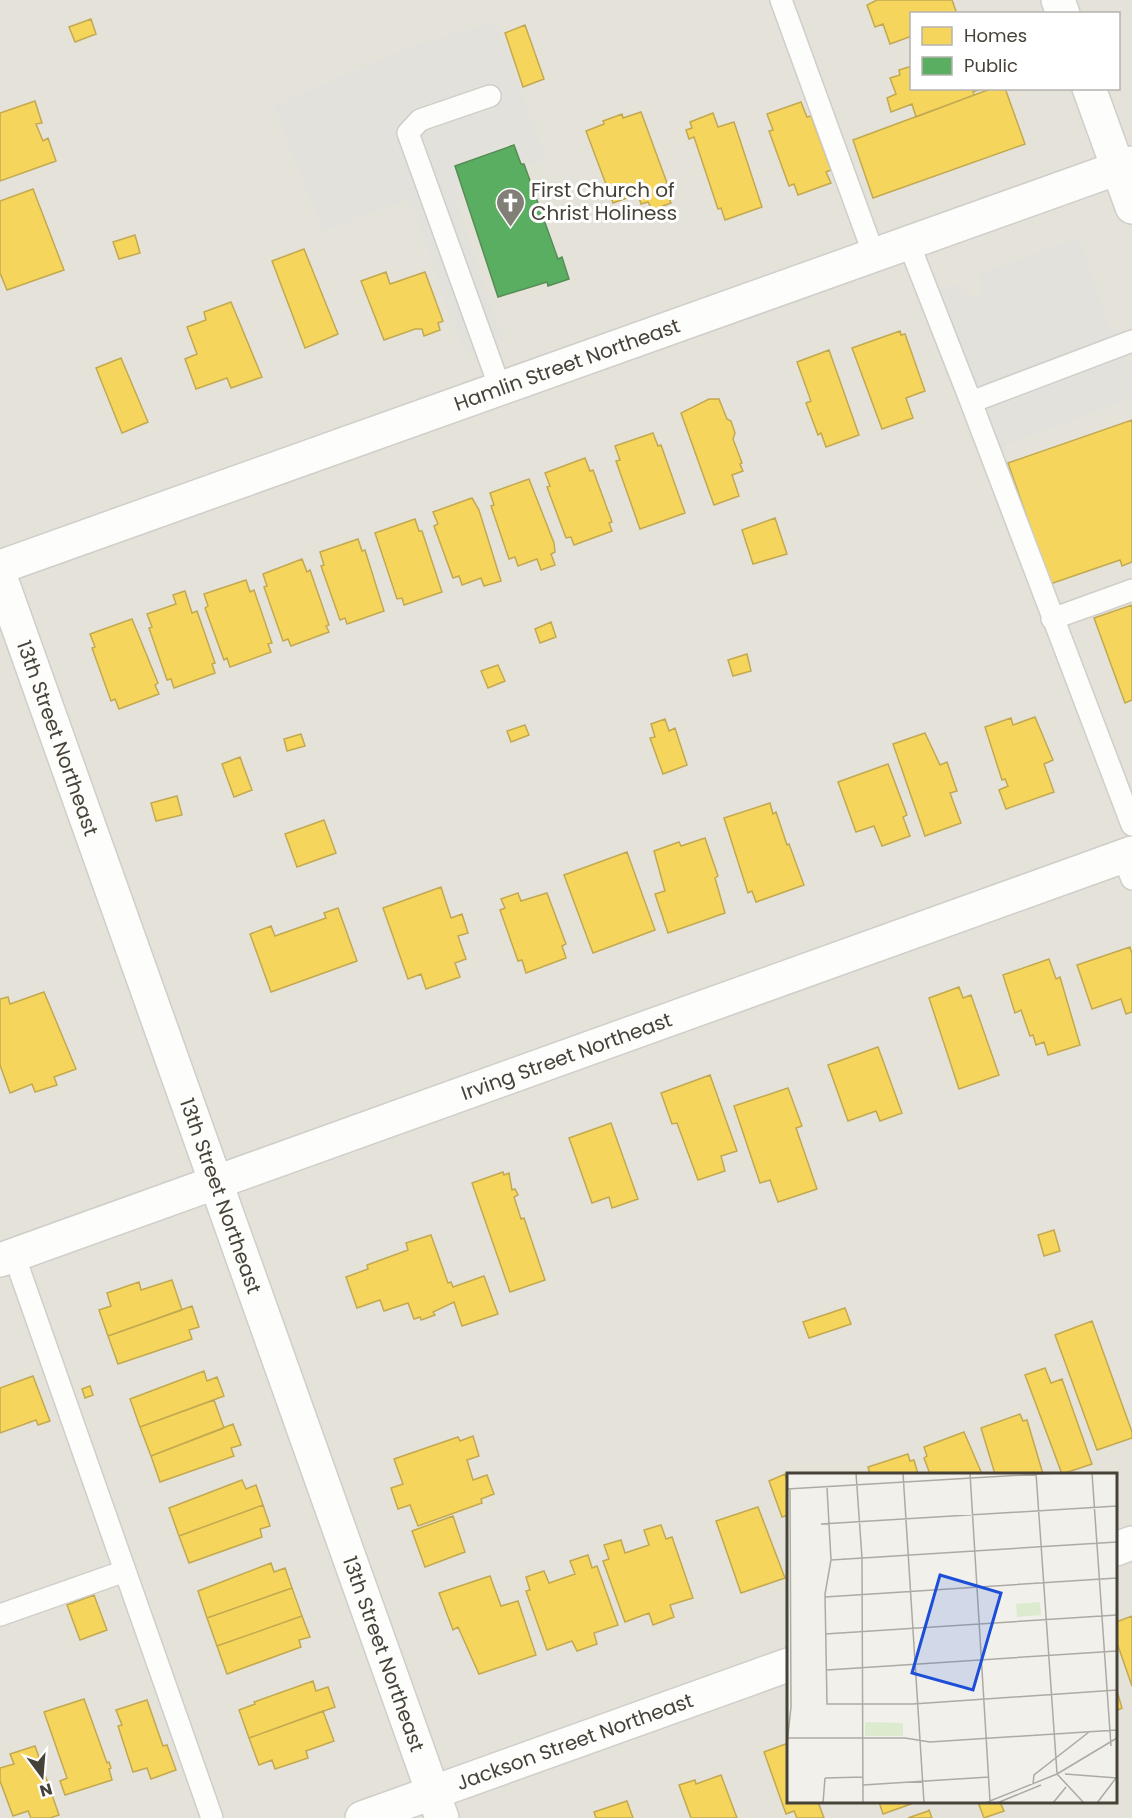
<svg xmlns="http://www.w3.org/2000/svg" width="1132" height="1818" font-family="Poppins,sans-serif">
  <rect width="100%" height="100%" fill="#f1f0eb"/>
  <path fill="#e5e2d9" fill-rule="evenodd" d="M0 0H1132V1818H0ZM912 14H1118V88H912ZM788 1474H1116V1802H788Z"/>
  <path fill="#e3e1dc" d="M496 22 546 159 526 167 524 164H521L514 145 455 166 463 198 456 201 504 340 464 354 409 199 322 231 274 106 409 47Z
    M1079 238 1112 333H1120L1130 362 1127 364 1132 380V398L1004 446 1050 584 1030 591 923 295 956 283 972 298 978 299 982 293 979 274Z"/>
  <path fill="#f6d55c" stroke="#c2a951" stroke-width="1.5" d="M877 0H952L957 14H912V36L890 44 883 24 875 27 867 5Z
    M91 19 96 34 75 42 69 27Z
    M525 25 544 79 523 87 505 33Z
    M912 66V88H983L973 92 974 95 916 117 912 104 891 112 887 98 896 94 890 78 900 75 899 70Z
    M993 88H1005L1025 144 873 198 853 140Z
    M35 101 42 123 36 124 43 141 48 138 56 161 0 181V113Z
    M801 102 807 117 811 116 831 170 826 172 831 183 798 195 794 184 789 186 769 131 773 130 767 114Z
    M641 112 667 183 664 185 671 203 652 210 648 202 641 204 638 194 613 203 586 131 604 124 603 121 622 114 623 118Z
    M713 113 718 127 734 122 762 207 725 220 721 208 718 209 694 137 689 139 686 130 692 128 690 122Z
    M33 189 64 270 7 290 0 273V201Z
    M135 235 140 253 119 259 113 242Z
    M304 249 338 334 305 348 272 261Z
    M386 272 390 284 425 272 443 321 438 323 440 330 424 336 422 329H415L384 340 361 281Z
    M231 302 262 377 231 388 227 378 196 389 185 359 197 354 187 327 206 320 204 312Z
    M900 331 901 335 905 334 925 391 906 398 913 418 882 429 852 348Z
    M829 350 859 435 826 447 821 433 818 435 806 403 811 401 797 362Z
    M121 358 148 422 122 433 96 368Z
    M709 399H719L727 419 731 421 735 433 733 439 742 463 740 464 743 471 732 475 739 496 714 505 681 413Z
    M1132 420V562L1122 566 1120 560 1050 584 1008 463Z
    M653 433 658 446 661 445 685 513 640 529 616 461 620 460 615 446Z
    M585 458 590 471 593 470 612 522 609 523 612 531 574 545 571 537 566 538 547 487 550 486 545 473Z
    M529 479 554 543 555 552 551 554 555 565 541 570 537 559 518 566 515 557 509 559 491 506 494 505 490 493Z
    M472 498 479 510 501 581 484 586 481 578 462 585 459 576 453 578 434 526 438 524 433 512Z
    M775 518 787 554 753 564 742 530Z
    M415 519 419 531H422L442 592 404 605 402 598 397 599 375 533Z
    M358 539 362 551 365 550 384 611 347 624 345 618 340 620 321 566 324 565 320 552Z
    M302 559 307 572 310 570 329 625 326 626 329 632 291 646 288 639 283 641 264 587 267 586 263 574Z
    M246 580 250 592 254 590 272 643 268 644 271 652 230 667 227 658 224 660 205 608 208 606 204 594Z
    M185 591 192 613 197 611 215 663 212 664 215 673 174 688 171 679 167 680 149 628 152 627 147 614 176 604 173 595Z
    M1132 605V700L1125 703 1094 618Z
    M132 619 158 683 155 685 159 694 119 709 115 699 111 701 92 648 95 647 90 634Z
    M551 622 556 637 540 643 535 629Z
    M747 654 751 671 733 676 728 660Z
    M498 665 505 681 488 688 481 671Z
    M1035 717 1053 760 1044 764 1054 792 1006 809 999 790 1008 786 1005 779 1002 780 985 727 1011 718 1013 725Z
    M665 719 669 731 675 728 687 765 663 774 650 738 655 737 651 724Z
    M525 725 529 735 511 742 507 731Z
    M925 733 940 765 947 762 957 791 950 793 961 823 925 836 893 744Z
    M301 734 305 746 287 751 284 739Z
    M240 757 252 790 234 797 222 764Z
    M888 764 907 815 903 817 910 836 882 846 874 826 856 832 838 782Z
    M177 796 182 815 156 821 151 803Z
    M770 803 773 814 776 812 787 845 789 844 804 885 756 902 752 891 748 893 724 818Z
    M324 820 336 853 297 867 285 834Z
    M705 838 718 876 715 878 725 913 668 933 655 894 665 891 654 851 679 842 681 846Z
    M627 852 655 930 593 953 564 875Z
    M441 887 451 918 462 914 468 933 458 936 466 959 455 963 460 977 426 989 421 974 408 979 383 908Z
    M518 893 521 901 547 893 566 944 562 946 566 958 526 973 522 960 518 961 500 910 505 908 501 899Z
    M338 908 357 961 271 992 250 934 271 926 275 936 326 918 324 913Z
    M1130 947 1132 954V1012L1126 1014 1121 999 1092 1009 1077 965Z
    M1049 959 1056 979 1060 977 1080 1045 1048 1055 1044 1042 1036 1045 1033 1035 1030 1036 1021 1010 1015 1013 1003 975Z
    M959 987 963 998 971 995 999 1075 959 1089 929 998Z
    M44 992 76 1069 54 1077 57 1085 35 1092 32 1084 10 1093 0 1065V999L8 997 10 1004Z
    M878 1047 902 1113 880 1121 876 1111 848 1121 828 1065Z
    M710 1075 737 1151 721 1156 725 1171 698 1180 677 1123 672 1124 661 1093Z
    M788 1088 802 1126 796 1128 817 1189 778 1202 770 1180 760 1183 734 1106Z
    M611 1123 638 1199 612 1208 609 1197 592 1203 569 1138Z
    M503 1172 504 1175 509 1173 512 1190 515 1189 518 1195 514 1197 521 1219 524 1218 545 1280 510 1292 472 1183Z
    M1054 1230 1060 1251 1044 1256 1038 1235Z
    M431 1235 448 1283 451 1282 453 1287 484 1276 498 1314 462 1326 454 1302 433 1312 435 1315 421 1320 420 1317 414 1319 408 1303 384 1311 380 1300 357 1308 346 1277 368 1269 367 1265 408 1250 406 1243Z
    M172 1280 182 1310 108 1336 99 1310 111 1306 107 1293 139 1282 141 1290Z
    M192 1306 199 1327 189 1330 192 1339 118 1364 108 1336Z
    M845 1308 851 1324 809 1338 803 1322Z
    M1092 1321 1132 1432V1438L1097 1450 1055 1335Z
    M1045 1368 1051 1383 1062 1379 1092 1464 1062 1474 1025 1375Z
    M204 1371 207 1381 217 1377 224 1396 140 1427 130 1399Z
    M33 1376 50 1421 38 1425 36 1420 0 1433V1388Z
    M90 1386 93 1395 85 1398 82 1389Z
    M214 1400 224 1428 151 1456 140 1427Z
    M1020 1414 1023 1421 1027 1420 1043 1474H995L981 1428Z
    M233 1424 241 1445 231 1448 234 1456 160 1482 151 1456Z
    M964 1432 982 1474H930L924 1458 927 1456 924 1447Z
    M473 1436 479 1456 467 1460 473 1480 487 1475 494 1494 481 1499 482 1503 418 1526 410 1505 398 1509 391 1488 403 1484 394 1459 458 1437 460 1441Z
    M908 1454 910 1461 914 1460 918 1474H870L868 1467Z
    M785 1474 788 1485V1515L782 1517 769 1481Z
    M242 1480 246 1489 256 1485 263 1505 179 1536 169 1508Z
    M263 1505 270 1526 260 1529 262 1537 189 1563 179 1536Z
    M758 1507 785 1578 741 1593 716 1521Z
    M453 1516 465 1552 425 1567 412 1531Z
    M661 1525 666 1539 672 1537 693 1598 670 1605 674 1617 653 1625 649 1613 625 1622 603 1561 609 1559 604 1545 621 1540 625 1553 649 1545 644 1530Z
    M588 1555 592 1568 597 1566 618 1625 594 1633 597 1644 577 1651 572 1641 547 1650 526 1591 530 1590 526 1577 544 1571 549 1583 575 1574 570 1561Z
    M271 1563 274 1572 285 1568 292 1588 207 1618 198 1591Z
    M490 1576 501 1606 518 1601 536 1655 479 1674 458 1627 453 1630 439 1593Z
    M292 1588 302 1616 217 1646 207 1618Z
    M94 1595 107 1630 80 1640 67 1605Z
    M302 1616 310 1637 299 1640 301 1647 227 1674 217 1646Z
    M1132 1616V1686L1116 1640V1622Z
    M313 1681 316 1691 328 1687 335 1707 249 1738 239 1710 255 1704 254 1702Z
    M1116 1688 1122 1708 1116 1711Z
    M84 1699 107 1763 109 1762 111 1768 109 1769 112 1780 65 1795 60 1781 67 1778 44 1712Z
    M147 1700 163 1746 167 1745 176 1770 151 1779 147 1768 133 1772 118 1726 122 1725 116 1710Z
    M323 1711 334 1741 306 1751 308 1758 275 1769 272 1760 259 1765 249 1738Z
    M788 1743V1802H818L824 1818H797L794 1811 786 1814 764 1752Z
    M35 1746 59 1815 50 1818H31L28 1811 13 1816 0 1781V1768L14 1764 10 1754Z
    M721 1775 737 1818H691L679 1785 695 1780 696 1784Z
    M627 1801 633 1818H596L594 1812Z
    M879 1802H910L911 1804 883 1814Z
    M978 1802H1000L1004 1811 984 1818Z
    M929 1810 932 1818H908L928 1811Z"/>
  <path fill="#5aae61" stroke="#548e55" stroke-width="1.5" d="M514 145 521 164H524L558 259 562 257 569 279 548 286 547 282 498 297 455 166Z"/>
  <g fill="none" stroke-linecap="round" stroke-linejoin="round">
    <defs>
      <path id="service" d="M781 0 874 255
        M490 96 420 120 408 133 500 388
        M909 244 971 402
        M1132 341 971 402 1132 825
        M1052 619 1132 590
        M1123 856 1132 879
        M14 1255 212 1818
        M0 1615 125 1571"/>
      <g id="minor">
        <path id="s1" d="M0 567 1132 163"/>
        <path id="s2" d="M0 1260 1132 853"/>
        <path d="M1116 1549 1132 1543"/>
        <path id="s3" d="M362 1818 788 1665"/>
      </g>
      <g id="tertiary">
        <path d="M1058 0 1063 14"/>
        <path d="M1089 88 1132 207"/>
        <path id="s4" d="M0 576 442 1818"/>
      </g>
    </defs>
    <use href="#service" stroke="#cfcec9" stroke-width="24"/>
    <use href="#minor" stroke="#cfcec9" stroke-width="36"/>
    <use href="#tertiary" stroke="#cfcec9" stroke-width="36"/>
    <use href="#service" stroke="#fdfdfc" stroke-width="21"/>
    <use href="#minor" stroke="#fdfdfc" stroke-width="33"/>
    <use href="#tertiary" stroke="#fdfdfc" stroke-width="33"/>
  </g>
  <defs>
    <symbol id="church-pin" viewBox="-11 -11 22 30"><path d="M0 17L-7.5 6A9.5 9.5 0 1 1 7.5 6Z" fill="#827f77" stroke="#fff"/><path d="M-1.2-6h2.4v3.5h3.3v2.4h-3.3V6h-2.4V-.1h-3.3v-2.4h3.3Z" fill="#fff"/></symbol>
  </defs>
  <g fill-rule="evenodd">
    <use href="#church-pin" x="494" y="186" width="33" height="45"/>
  </g>
  <g text-anchor="middle" dominant-baseline="central" stroke-width="6" stroke-linejoin="round" paint-order="stroke">
    <g font-size="20" fill="#474238" stroke="#fff" text-anchor="start">
      <text x="531" y="190">First Church of<tspan x="531" dy="23">Christ Holiness</tspan></text>
    </g>
    <g font-size="20" fill="#474238" stroke="#fff">
      <text stroke="none"><textPath href="#s1" startOffset="602">Hamlin Street Northeast</textPath></text>
      <text stroke="none"><textPath href="#s4" startOffset="172">13th Street Northeast</textPath></text>
      <text stroke="none"><textPath href="#s2" startOffset="602">Irving Street Northeast</textPath></text>
      <text stroke="none"><textPath href="#s4" startOffset="658">13th Street Northeast</textPath></text>
      <text stroke="none"><textPath href="#s4" startOffset="1144">13th Street Northeast</textPath></text>
      <text stroke="none"><textPath href="#s3" startOffset="226">Jackson Street Northeast</textPath></text>
    </g>
  </g>
  <g transform="translate(787 1473)">
    <rect width="330" height="330" fill="#f1f0eb"/>
    <path d="M253 129 254 142 230 144 229 131ZM78 249 116 250V263H78Z" fill="#dceacd"/>
    <path fill="none" stroke="#adaaa3" stroke-width="1.5" d="M69 0 75 85 76 330M116 0 137 330M183 0 203 328M249 0 270 300M305 0 324 273M40 15 44 87 38 121 40 231H126L330 217M0 16 270 0M34 51 330 33M44 87 330 69M38 124 330 105M38 161 330 142M40 197 330 178M0 265H118L143 269 330 257M0 271 4 234 3 16M270 301 297 330M278 301 330 305M38 305 76 304M246 311 247 302 302 259M76 312 202 304M36 330 38 305M198 330 270 301 330 265M210 330 254 312M266 330 279 314M310 330 329 305"/>
    <path fill="#1d4ed8" fill-opacity="0.15" stroke="#1d4ed8" stroke-width="3" d="M153 102 214 120 186 217 125 200Z"/>
    <rect width="330" height="330" fill="none" stroke="#474238" stroke-width="3"/>
  </g>
  <rect x="910" y="12" width="210" height="78" fill="#ffffff" stroke="#b5b3af" stroke-width="1.5"/>
  <rect x="922" y="27" width="30" height="18" fill="#f6d55c" stroke="#b5b3af" stroke-width="1.5"/>
  <text x="964" y="42" font-size="18" fill="#474238">Homes</text>
  <rect x="922" y="57" width="30" height="18" fill="#5aae61" stroke="#b5b3af" stroke-width="1.5"/>
  <text x="964" y="72" font-size="18" fill="#474238">Public</text>
  <g transform="translate(42 1776) rotate(164)" stroke="#ffffff" stroke-width="4.5" paint-order="stroke">
  <path d="M0-4.5L10 22L0 15L-10 22Z" fill="#474238"/>
  <text y="-9" font-size="16" font-weight="bold" text-anchor="middle" fill="#474238">N</text>
  </g>
</svg>
